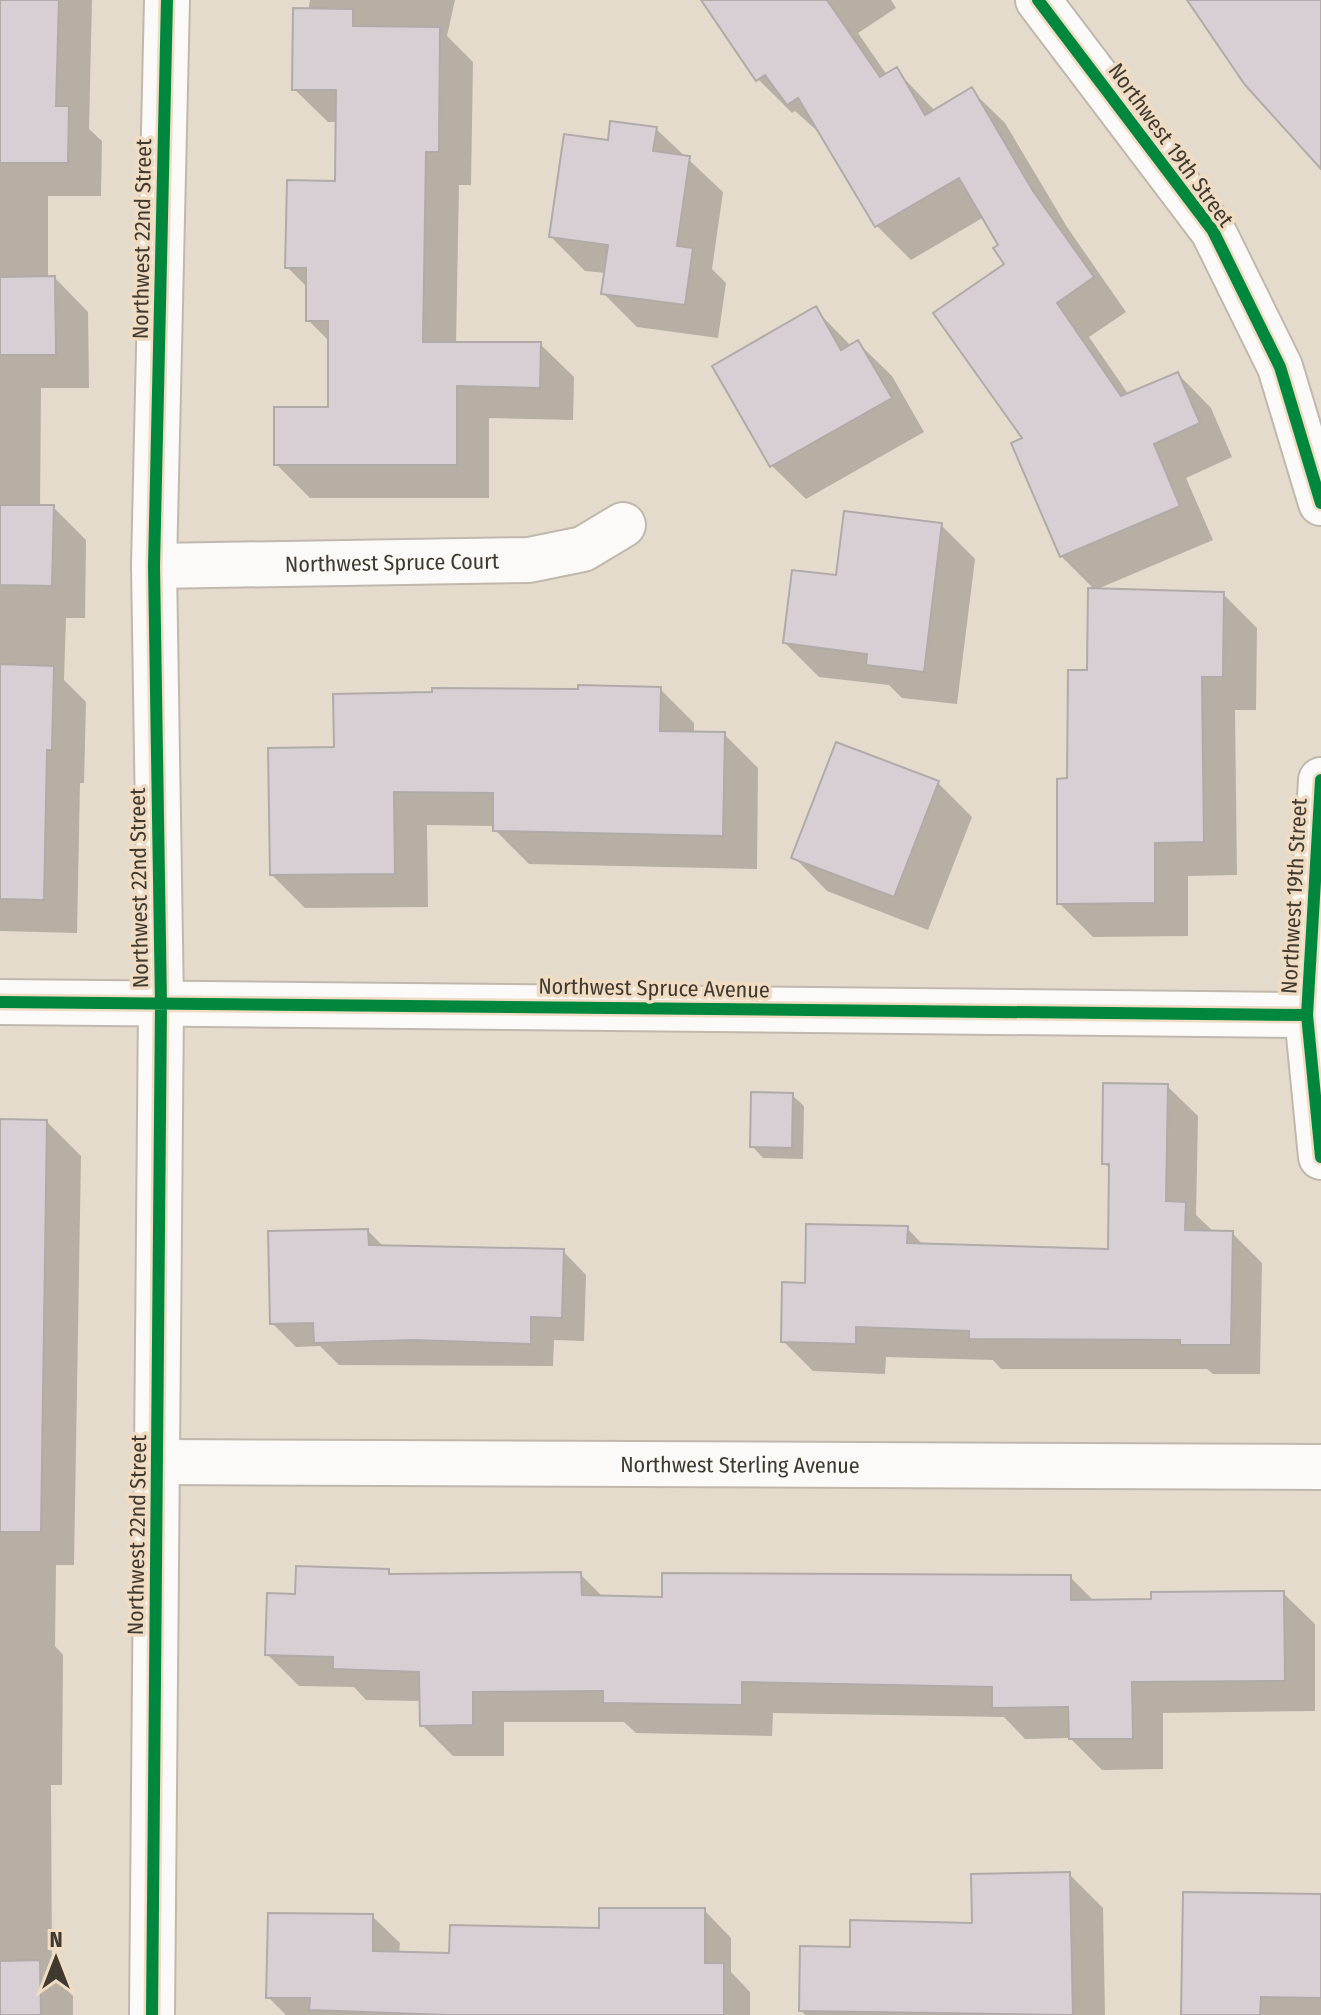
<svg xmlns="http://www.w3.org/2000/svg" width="1321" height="2015" font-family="'Fira Sans Condensed',sans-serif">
  <rect width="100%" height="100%" fill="#e5dbcd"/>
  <path fill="#0003" d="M0 0H92L89 129 102 141 101 196H48V279L55 278 88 312 89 388H41L40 507H53L86 540 85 618H66L64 680 86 702 84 783H80L77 933 0 931Z
    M310 0H455L447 36 473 62 471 185H459L456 344H540L574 377 573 420 489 418V498H310L276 464 330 409V342L308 320V288L287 267 337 183 338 122H328L294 89Z
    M720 0H891L896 8 858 33 887 75 896 70 935 111 971 90 1005 123 1067 227 1126 312 1089 337 1129 395 1178 374 1211 408 1232 457 1186 478 1213 540 1095 590 1061 556 1025 439 1006 264 984 217 911 260 877 226 824 137 795 111 792 113 758 79Z
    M656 129 723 192 712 269 726 283 718 338 637 327 604 294 606 273 585 271 551 237 609 142Z
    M815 309 851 346 858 343 892 376 924 432 806 499 772 466Z
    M941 525 975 559 957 704 902 698 889 685 819 677 785 643 837 577Z
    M1223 594 1257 628 1256 710H1235L1237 875 1188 876V936L1093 937 1059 903 1069 780 1089 672Z
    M660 689 694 723V733L724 734 758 768 757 869 529 864 495 830V826L427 825 428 907 305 908 272 875 336 749Z
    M837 745 938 783 972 817 928 930 827 891 794 857Z
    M1167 1086 1198 1116 1196 1215 1215 1233H1232L1262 1263 1260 1374H1213L1207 1369H1001L993 1360 886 1357 885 1374 813 1371 783 1341 807 1285 907 1228 924 1246 1110 1251 1111 1170 1104 1163Z
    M792 1095 804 1106 803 1159 763 1158 752 1146Z
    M0 1121 47 1122 81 1156 74 1565H56L55 1646 63 1655 62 1785H51L52 1975 73 1996V2015H0Z
    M368 1231 384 1247 563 1251 586 1275 584 1341 554 1340 553 1366 339 1365 320 1346 296 1347 272 1323Z
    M388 1571 394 1576 580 1574 604 1598 664 1599 1070 1577 1095 1602 1283 1593 1315 1624V1711L1163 1713V1769L1102 1770 1070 1738 1025 1739 1004 1717 773 1713 772 1736 636 1733 624 1722H504V1756H453L422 1725 421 1701 366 1700 354 1687 299 1686 267 1654 297 1596Z
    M1069 1874 1103 1908 1105 2015H805L801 2010 852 1949 974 1925Z
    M1321 1896V2015H1183Z
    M704 1910 731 1938V1972L750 1992V2015H286L268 1997 372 1916 400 1943 399 1954 451 1955Z"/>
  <path fill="#d8cfd4" stroke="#b0aaa9" stroke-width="2" d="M0 0H59L56 106H69L68 163H0Z
    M701 0H827L880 77 897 67 925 115 972 87 1033 191 1094 277 1057 303 1121 396 1178 372 1200 423 1154 444 1180 506 1060 557 1011 443 1022 438 933 313 1004 264 993 248 998 245 959 178 875 227 798 98 787 105 765 75 756 81Z
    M1187 0H1321V169L1245 85Z
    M293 8 353 9V26L440 27 439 152H426L423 342H541L540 388 457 386V465H274V407H328V321H306V268H285L287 180 335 181 336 90H292Z
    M610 121 657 127 653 151 690 156 677 246 693 248 685 305 601 294 608 245 549 237 564 134 608 140Z
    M55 276 56 355H0V277Z
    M816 306 841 350 858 340 892 398 770 467 712 366Z
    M0 505H54L52 586 0 585Z
    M844 511 942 523 924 672 866 665 867 654 783 643 792 570 836 575Z
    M1088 588 1224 592 1223 677H1202L1204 842 1155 843V903L1057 904V779L1067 778 1068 670H1087Z
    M0 664 54 666 52 750H47L44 900 0 899Z
    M578 685 661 687 660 731 725 732 723 836 493 831V793L394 792 395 874 270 875 268 748 334 747 333 694 432 692V688L578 689Z
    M836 742 939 781 894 897 791 858Z
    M1103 1083 1168 1084 1166 1201 1186 1202 1185 1230 1233 1231 1231 1345H1180V1340L969 1339V1331L856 1327V1344L781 1342 782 1282 805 1283 806 1224 908 1226 907 1243 1108 1249 1109 1164H1102Z
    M751 1092 793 1093 792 1148 750 1147Z
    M0 1119 47 1120 41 1532H0Z
    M368 1229 369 1245 564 1249 562 1318 531 1317V1344L413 1340 314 1343 313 1323 270 1324 268 1231Z
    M296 1566 389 1569V1574L581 1572 582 1595 662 1597V1573L1071 1575V1600L1151 1599V1592L1284 1591 1285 1681 1132 1682 1133 1739H1069L1068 1707 992 1708V1687L742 1682V1705L603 1703V1691L473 1692V1725L420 1726 419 1672 333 1669V1657L265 1655 267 1593 295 1594Z
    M1070 1872 1073 2015 799 2011 800 1946 850 1947V1920L972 1923 971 1874Z
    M1183 1892 1321 1894V1998L1261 1997 1260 2015H1181Z
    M599 1908H705V1963H724V2015H448L309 2010 310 1998H266L268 1913 373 1914V1951L449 1953 450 1925 599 1928Z
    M40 1960 41 2015H0V1961Z"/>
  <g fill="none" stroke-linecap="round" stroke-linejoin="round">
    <defs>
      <g id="minor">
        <path d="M1038 0 1213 231 1280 367 1321 503"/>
        <path id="s1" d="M154 566 529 560 583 549 623 525"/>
        <path d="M1321 780 1307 1015 1321 1157"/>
        <path d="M0 1002 1307 1015"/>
        <path id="s2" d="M158 1462 1321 1467"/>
        <path d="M152 2015 161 1004 154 566 167 0"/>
      </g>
    </defs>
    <use href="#minor" stroke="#c0b8ad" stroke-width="48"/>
    <use href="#minor" stroke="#fbfaf8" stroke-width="44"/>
    <defs>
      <path id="cycleway" d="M1038 0 1213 231 1280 367 1321 503
        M1321 780 1307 1015 1321 1157
        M0 1002 1307 1015
        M152 2015 161 1004 154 566 167 0"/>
    </defs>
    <use href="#cycleway" stroke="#efdcc3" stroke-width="17"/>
    <use href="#cycleway" stroke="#00873e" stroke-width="12"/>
  </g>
  <g text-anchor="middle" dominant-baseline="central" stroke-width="7" stroke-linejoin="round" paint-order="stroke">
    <g font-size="22" fill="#40392f" stroke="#efdcc3">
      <text transform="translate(1171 145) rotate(54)">Northwest 19th Street</text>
      <text transform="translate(142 239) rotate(-89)">Northwest 22nd Street</text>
      <text stroke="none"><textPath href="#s1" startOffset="238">Northwest Spruce Court</textPath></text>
      <text transform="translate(139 888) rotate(-91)">Northwest 22nd Street</text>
      <text transform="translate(1294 896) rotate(-87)">Northwest 19th Street</text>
      <text transform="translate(654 988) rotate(1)">Northwest Spruce Avenue</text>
      <text stroke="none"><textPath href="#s2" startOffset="582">Northwest Sterling Avenue</textPath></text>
      <text transform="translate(137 1535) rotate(-89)">Northwest 22nd Street</text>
    </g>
  </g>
  <g transform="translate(56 1959)" stroke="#efdcc3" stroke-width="6" paint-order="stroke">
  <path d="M0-6L14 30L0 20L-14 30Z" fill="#40392f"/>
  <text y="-12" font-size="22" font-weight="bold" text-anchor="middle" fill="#40392f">N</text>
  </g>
</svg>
